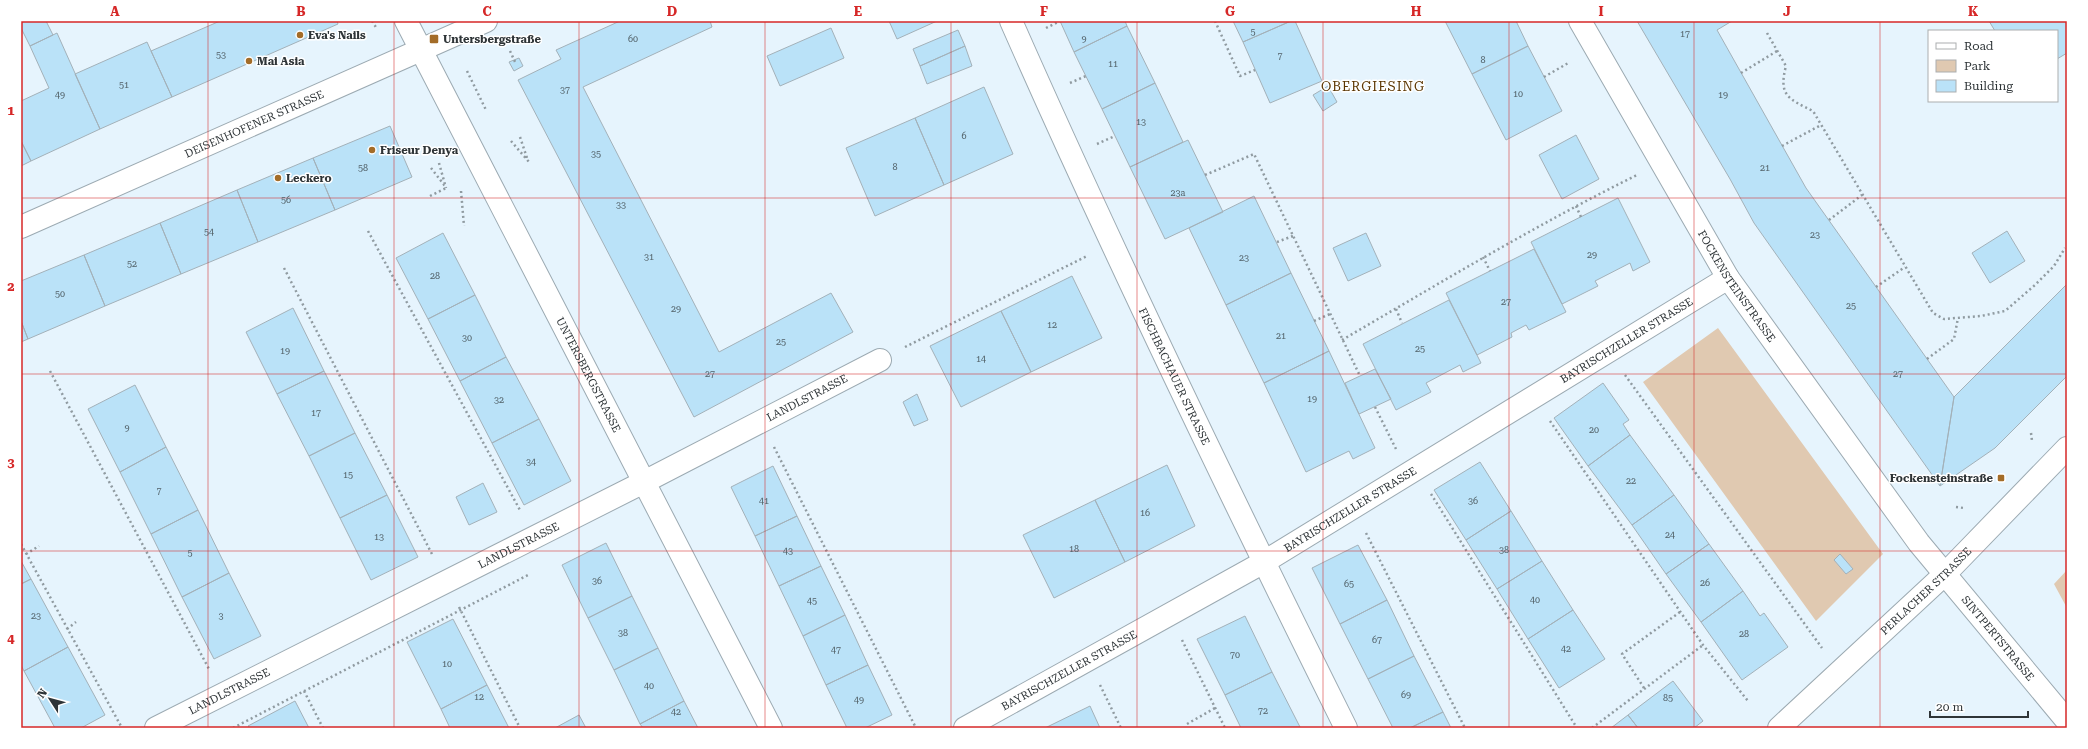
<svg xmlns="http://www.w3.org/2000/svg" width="2088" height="749" font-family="'Roboto Serif',serif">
  <rect width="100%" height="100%" fill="#e6f4fd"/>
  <path fill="#e0c9b1" d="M1718 328 1883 554 1816 621 1643 382Z
    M2067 570V608L2054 584Z"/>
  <path fill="#bae2f8" stroke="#a3b1b9" d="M25 21H46L53 35 30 46 21 28V23Z
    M220 21H337L338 24 172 97 151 51Z
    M620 21H710L712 27 583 87 719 352 831 293 853 332 694 417 518 80 561 59 556 50Z
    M889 21H937L897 39Z
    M1060 21H1125L1127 26 1074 52Z
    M1233 21H1291L1243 42Z
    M1291 21H1295L1322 81 1270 103 1243 42Z
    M1445 21H1516L1528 46 1472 74Z
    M1637 21H1732L1717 30 1806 188 1954 397 1940 486 1754 223 1730 179Z
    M1989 21H2067V53L2057 59V31H1995Z
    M1127 26 1155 83 1102 109 1074 52Z
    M831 28 844 58 780 86 767 56Z
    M958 30 965 46 920 66 913 49Z
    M57 33 100 129 31 161 21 141V101L49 88 30 46Z
    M147 42 172 97 100 129 75 74Z
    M965 46 972 66 927 84 920 66Z
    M1528 46 1562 111 1506 140 1472 74Z
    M519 58 523 66 514 71 509 62Z
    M1155 83 1183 142 1130 167 1102 109Z
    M1328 86 1337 102 1323 111 1313 95Z
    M984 87 1013 154 944 185 915 118Z
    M915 118 944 185 875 216 846 148Z
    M390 126 412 177 335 210 313 158Z
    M1576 135 1599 179 1562 199 1539 155Z
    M1188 140 1223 212 1165 239 1130 167Z
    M21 141 31 161 21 166Z
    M313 158 335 210 258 242 237 190Z
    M237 190 258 242 181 274 160 223Z
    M1254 196 1291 273 1226 305 1189 228Z
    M1618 198 1650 262 1633 271 1630 263 1595 281 1598 286 1562 304 1531 242Z
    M160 223 181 274 105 306 84 255Z
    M2007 231 2025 261 1990 283 1972 253Z
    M443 233 475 295 428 319 396 258Z
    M1366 233 1381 266 1348 281 1333 248Z
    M1534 249 1566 312 1529 330 1526 325 1511 333 1512 337 1477 355 1446 293Z
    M84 255 105 306 28 339 21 321V281Z
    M1291 273 1329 351 1264 383 1226 305Z
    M1072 276 1102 338 1031 372 1001 311Z
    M2067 284V376L1995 448 1940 486 1954 397Z
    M475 295 506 357 460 381 428 319Z
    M1449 300 1481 363 1463 372 1460 365 1426 383 1431 392 1396 410 1363 344Z
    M293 308 324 371 277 394 246 332Z
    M1001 311 1031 372 961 407 930 346Z
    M21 321 28 339 21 342Z
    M1329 351 1375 448 1353 459 1349 451 1306 472 1264 383Z
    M506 357 539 419 492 443 460 381Z
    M1375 369 1391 399 1359 414 1345 383Z
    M324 371 355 433 309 456 277 394Z
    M1603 383 1629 420 1623 424 1630 435 1588 466 1554 418Z
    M135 385 166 447 120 472 88 409Z
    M917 394 928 420 914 426 903 402Z
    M539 419 571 481 524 505 492 443Z
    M355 433 387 495 340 518 309 456Z
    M1630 435 1674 495 1632 525 1588 466Z
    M166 447 198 510 151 534 120 472Z
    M1480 462 1511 511 1466 540 1434 490Z
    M1167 465 1195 526 1125 562 1095 500Z
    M773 466 797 516 755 536 731 487Z
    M483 483 497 512 469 525 456 497Z
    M387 495 418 557 371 580 340 518Z
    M1674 495 1709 544 1666 574 1632 525Z
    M1095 500 1125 562 1054 598 1023 535Z
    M198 510 229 573 182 597 151 534Z
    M1511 511 1542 561 1497 589 1466 540Z
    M797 516 821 566 779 586 755 536Z
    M606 543 632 596 588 618 562 565Z
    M1709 544 1743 591 1701 622 1666 574Z
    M1358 545 1387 600 1340 624 1312 568Z
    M1840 554 1853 569 1846 574 1834 560Z
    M21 561 31 579 21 584Z
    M1542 561 1573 610 1528 639 1497 589Z
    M821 566 845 615 803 636 779 586Z
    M229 573 261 636 214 659 182 597Z
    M31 579 68 647 24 671 21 665V584Z
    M1743 591 1760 616 1764 613 1788 647 1742 680 1701 622Z
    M632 596 658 648 614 670 588 618Z
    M1387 600 1414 656 1368 679 1340 624Z
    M1573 610 1605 659 1559 688 1528 639Z
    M845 615 868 665 826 685 803 636Z
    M1245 616 1272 672 1225 695 1197 639Z
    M453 619 487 685 441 709 407 642Z
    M68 647 105 715 81 728H55L24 671Z
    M658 648 684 701 640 724 614 670Z
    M1414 656 1443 712 1410 728H1393L1368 679Z
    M868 665 892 715 865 728H847L826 685Z
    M1272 672 1300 727 1241 728 1225 695Z
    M1673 681 1703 721 1694 728H1638L1628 715Z
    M487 685 509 728H450L441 709Z
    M295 701 309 728H250L248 726Z
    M684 701 698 728H643L640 724Z
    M1090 706 1100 728H1045Z
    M1443 712 1451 728H1410Z
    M579 715 586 728H555Z
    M1628 715 1638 728H1611Z"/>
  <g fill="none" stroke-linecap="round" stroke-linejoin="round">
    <defs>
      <g id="street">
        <path id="s1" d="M406 21 771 728"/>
        <path id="s2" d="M1011 21C1116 259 1230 495 1346 728"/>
        <path id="s3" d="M1580 21 1728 278 1919 543 2067 721"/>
        <path id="s4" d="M21 227 486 21"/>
        <path id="s5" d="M156 728 644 482 880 360"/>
        <path id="s6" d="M965 728 1264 562 1728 278"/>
        <path id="s7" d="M1779 728 1945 574 2067 448"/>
      </g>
    </defs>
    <use href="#street" stroke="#9caab2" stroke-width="24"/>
    <path stroke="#909ba1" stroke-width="2.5" stroke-dasharray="2 3" stroke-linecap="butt" d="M372 21 377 29
      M1215 21 1240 76 1255 70
      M1046 28 1060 21
      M1767 33 1786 66C1778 96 1789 99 1813 111L1933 313 1944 319 1981 316 2005 311 2035 285 2054 266 2065 248
      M510 51 516 64
      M467 71 486 110
      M1741 73 1777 51
      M1544 77 1570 62
      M1070 83 1086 76
      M520 137 528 161
      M511 141 529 162
      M1097 144 1115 136
      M1782 146 1821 125
      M439 163 446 188
      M431 168 445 186
      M1205 175 1254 154 1360 376
      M461 191 464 226
      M430 196 446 188
      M1576 206 1581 217
      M1829 220 1862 195
      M368 231 521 512
      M1277 242 1293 236
      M1483 257 1490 271
      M284 268 433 556
      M1876 287 1905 267
      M1396 309 1402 323
      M1314 321 1330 314
      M1342 340C1440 283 1536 225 1637 175
      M905 347 1087 256
      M1927 359 1954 339 1958 318
      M50 371 209 669
      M1625 375 1822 648
      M1375 407 1396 449
      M1550 421 1703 645 1748 701
      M2031 433 2032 441
      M774 447 916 728
      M1431 494 1577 728
      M1956 507 1964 508
      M1366 533 1465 728
      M21 544 122 728
      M26 554 39 546
      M459 607 520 728
      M67 629 76 622
      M1182 640 1225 728
      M1100 685 1121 728
      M1644 688 1622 654 1680 612
      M304 691 323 728
      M1187 724 1215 708
      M233 728 530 574
      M1592 728 1703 645"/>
    <use href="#street" stroke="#fff" stroke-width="22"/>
  </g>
  <path fill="none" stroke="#d62828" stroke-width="1" stroke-opacity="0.55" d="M208 21V728M394 21V728M579 21V728M765 21V728M951 21V728M1137 21V728M1323 21V728M1509 21V728M1694 21V728M1880 21V728M21 198H2067M21 374H2067M21 551H2067"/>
  <g fill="#a36c28" stroke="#fff" stroke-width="1.5">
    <circle cx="300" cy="35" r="4"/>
    <rect x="429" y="34" width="10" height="10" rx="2"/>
    <circle cx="249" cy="61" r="4"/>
    <circle cx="372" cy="150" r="4"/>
    <circle cx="278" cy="178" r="4"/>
    <rect x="1997" y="474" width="8" height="8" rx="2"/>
  </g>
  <g text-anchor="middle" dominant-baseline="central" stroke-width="3" stroke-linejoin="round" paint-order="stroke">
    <g font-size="9" fill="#516067">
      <text x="1253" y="32">5</text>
      <text x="1685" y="34">17</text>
      <text x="633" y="39">60</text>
      <text x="1084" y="39">9</text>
      <text x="221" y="55">53</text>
      <text x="1280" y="56">7</text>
      <text x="1483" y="60">8</text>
      <text x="1113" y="64">11</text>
      <text x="124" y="85">51</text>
      <text x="565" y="90">37</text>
      <text x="1518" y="94">10</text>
      <text x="60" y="95">49</text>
      <text x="1723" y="95">19</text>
      <text x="1141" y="122">13</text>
      <text x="964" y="136">6</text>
      <text x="596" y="154">35</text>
      <text x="895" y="167">8</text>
      <text x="363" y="168">58</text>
      <text x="1765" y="168">21</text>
      <text x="1178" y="193">23a</text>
      <text x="286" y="200">56</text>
      <text x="621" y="205">33</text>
      <text x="209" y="232">54</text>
      <text x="1815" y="235">23</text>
      <text x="1592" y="255">29</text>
      <text x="649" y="257">31</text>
      <text x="1244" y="258">23</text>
      <text x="132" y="264">52</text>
      <text x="435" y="276">28</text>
      <text x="60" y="294">50</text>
      <text x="1506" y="302">27</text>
      <text x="1851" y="306">25</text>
      <text x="676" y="309">29</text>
      <text x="1052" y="325">12</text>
      <text x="1281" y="336">21</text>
      <text x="467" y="338">30</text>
      <text x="781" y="342">25</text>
      <text x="1420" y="349">25</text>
      <text x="285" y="351">19</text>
      <text x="981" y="359">14</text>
      <text x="710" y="374">27</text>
      <text x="1898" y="374">27</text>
      <text x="1312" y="399">19</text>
      <text x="499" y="400">32</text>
      <text x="316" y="413">17</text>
      <text x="127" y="428">9</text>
      <text x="1594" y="430">20</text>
      <text x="531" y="462">34</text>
      <text x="348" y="475">15</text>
      <text x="1631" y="481">22</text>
      <text x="159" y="491">7</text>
      <text x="764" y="501">41</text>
      <text x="1473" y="501">36</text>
      <text x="1145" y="513">16</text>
      <text x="1670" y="535">24</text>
      <text x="379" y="537">13</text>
      <text x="1074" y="549">18</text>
      <text x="1504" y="550">38</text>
      <text x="788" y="551">43</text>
      <text x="190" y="553">5</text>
      <text x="597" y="581">36</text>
      <text x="1705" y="583">26</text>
      <text x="1349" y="584">65</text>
      <text x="1535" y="600">40</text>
      <text x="812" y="601">45</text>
      <text x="36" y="616">23</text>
      <text x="221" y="616">3</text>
      <text x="623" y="633">38</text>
      <text x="1744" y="634">28</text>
      <text x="1377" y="640">67</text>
      <text x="1566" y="649">42</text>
      <text x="836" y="650">47</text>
      <text x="1235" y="655">70</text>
      <text x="447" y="664">10</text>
      <text x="649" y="686">40</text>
      <text x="1406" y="695">69</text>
      <text x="479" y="697">12</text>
      <text x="1668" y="698">85</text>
      <text x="859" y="700">49</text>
      <text x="1263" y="711">72</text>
      <text x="676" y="712">42</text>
    </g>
    <g font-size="11" font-weight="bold" fill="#2e3437" stroke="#fff" text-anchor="start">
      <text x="308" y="35">Eva's Nails</text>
      <text x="443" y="39">Untersbergstraße</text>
      <text x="257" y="61">Mai Asia</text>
      <text x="380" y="150">Friseur Denya</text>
      <text x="286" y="178">Leckero</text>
      <text x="1993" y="478" text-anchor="end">Fockensteinstraße</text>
    </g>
    <g font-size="11" fill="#2e3437" stroke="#fff">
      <text stroke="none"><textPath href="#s4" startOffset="255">DEISENHOFENER STRASSE</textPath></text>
      <text stroke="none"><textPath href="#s3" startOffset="308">FOCKENSTEINSTRASSE</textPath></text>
      <text stroke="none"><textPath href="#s6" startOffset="767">BAYRISCHZELLER STRASSE</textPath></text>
      <text stroke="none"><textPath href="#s1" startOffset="398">UNTERSBERGSTRASSE</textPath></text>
      <text stroke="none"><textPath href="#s2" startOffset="391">FISCHBACHAUER STRASSE</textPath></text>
      <text stroke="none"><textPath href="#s5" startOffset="730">LANDLSTRASSE</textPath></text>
      <text stroke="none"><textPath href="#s6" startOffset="443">BAYRISCHZELLER STRASSE</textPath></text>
      <text stroke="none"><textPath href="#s5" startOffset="406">LANDLSTRASSE</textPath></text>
      <text stroke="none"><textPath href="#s7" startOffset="201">PERLACHER STRASSE</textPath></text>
      <text stroke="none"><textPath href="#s3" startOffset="747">SINTPERTSTRASSE</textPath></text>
      <text stroke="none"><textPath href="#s6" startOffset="119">BAYRISCHZELLER STRASSE</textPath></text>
      <text stroke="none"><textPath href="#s5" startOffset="82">LANDLSTRASSE</textPath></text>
    </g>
    <g font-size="13" letter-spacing="1" fill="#5b3602" stroke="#fff">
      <text x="1373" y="86">OBERGIESING</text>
    </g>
  </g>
  <rect width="2088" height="749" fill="none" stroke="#ffffff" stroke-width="44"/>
  <rect x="1928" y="30" width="130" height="72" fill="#ffffff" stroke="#abaeaf"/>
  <rect x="1936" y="43" width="20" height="6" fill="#ffffff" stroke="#abaeaf"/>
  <text x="1964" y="50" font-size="12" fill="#2e3437">Road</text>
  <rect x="1936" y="60" width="20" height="12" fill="#e0c9b1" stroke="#abaeaf"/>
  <text x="1964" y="70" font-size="12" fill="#2e3437">Park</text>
  <rect x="1936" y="80" width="20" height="12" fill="#bae2f8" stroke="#abaeaf"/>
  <text x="1964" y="90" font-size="12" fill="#2e3437">Building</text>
  <g transform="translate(50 699) rotate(306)" stroke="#ffffff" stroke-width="3" paint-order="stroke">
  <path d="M0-3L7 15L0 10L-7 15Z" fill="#2e3437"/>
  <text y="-6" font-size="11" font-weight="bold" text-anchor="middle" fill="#2e3437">N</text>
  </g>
  <path d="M1930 711v6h98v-6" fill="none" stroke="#2e3437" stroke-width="2"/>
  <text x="1936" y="711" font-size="12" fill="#2e3437" stroke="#ffffff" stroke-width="3" paint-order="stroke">20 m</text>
  <rect x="22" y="22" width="2044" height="705" fill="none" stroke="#d62828" stroke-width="1.5"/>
  <g font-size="13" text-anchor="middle" font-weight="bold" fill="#d62828">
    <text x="115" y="16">A</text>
    <text x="301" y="16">B</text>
    <text x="487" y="16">C</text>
    <text x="672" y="16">D</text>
    <text x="858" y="16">E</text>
    <text x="1044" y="16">F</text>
    <text x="1230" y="16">G</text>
    <text x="1416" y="16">H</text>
    <text x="1601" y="16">I</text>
    <text x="1787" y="16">J</text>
    <text x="1973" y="16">K</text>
    <text x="11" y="115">1</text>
    <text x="11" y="291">2</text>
    <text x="11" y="467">3</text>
    <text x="11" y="643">4</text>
  </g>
</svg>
